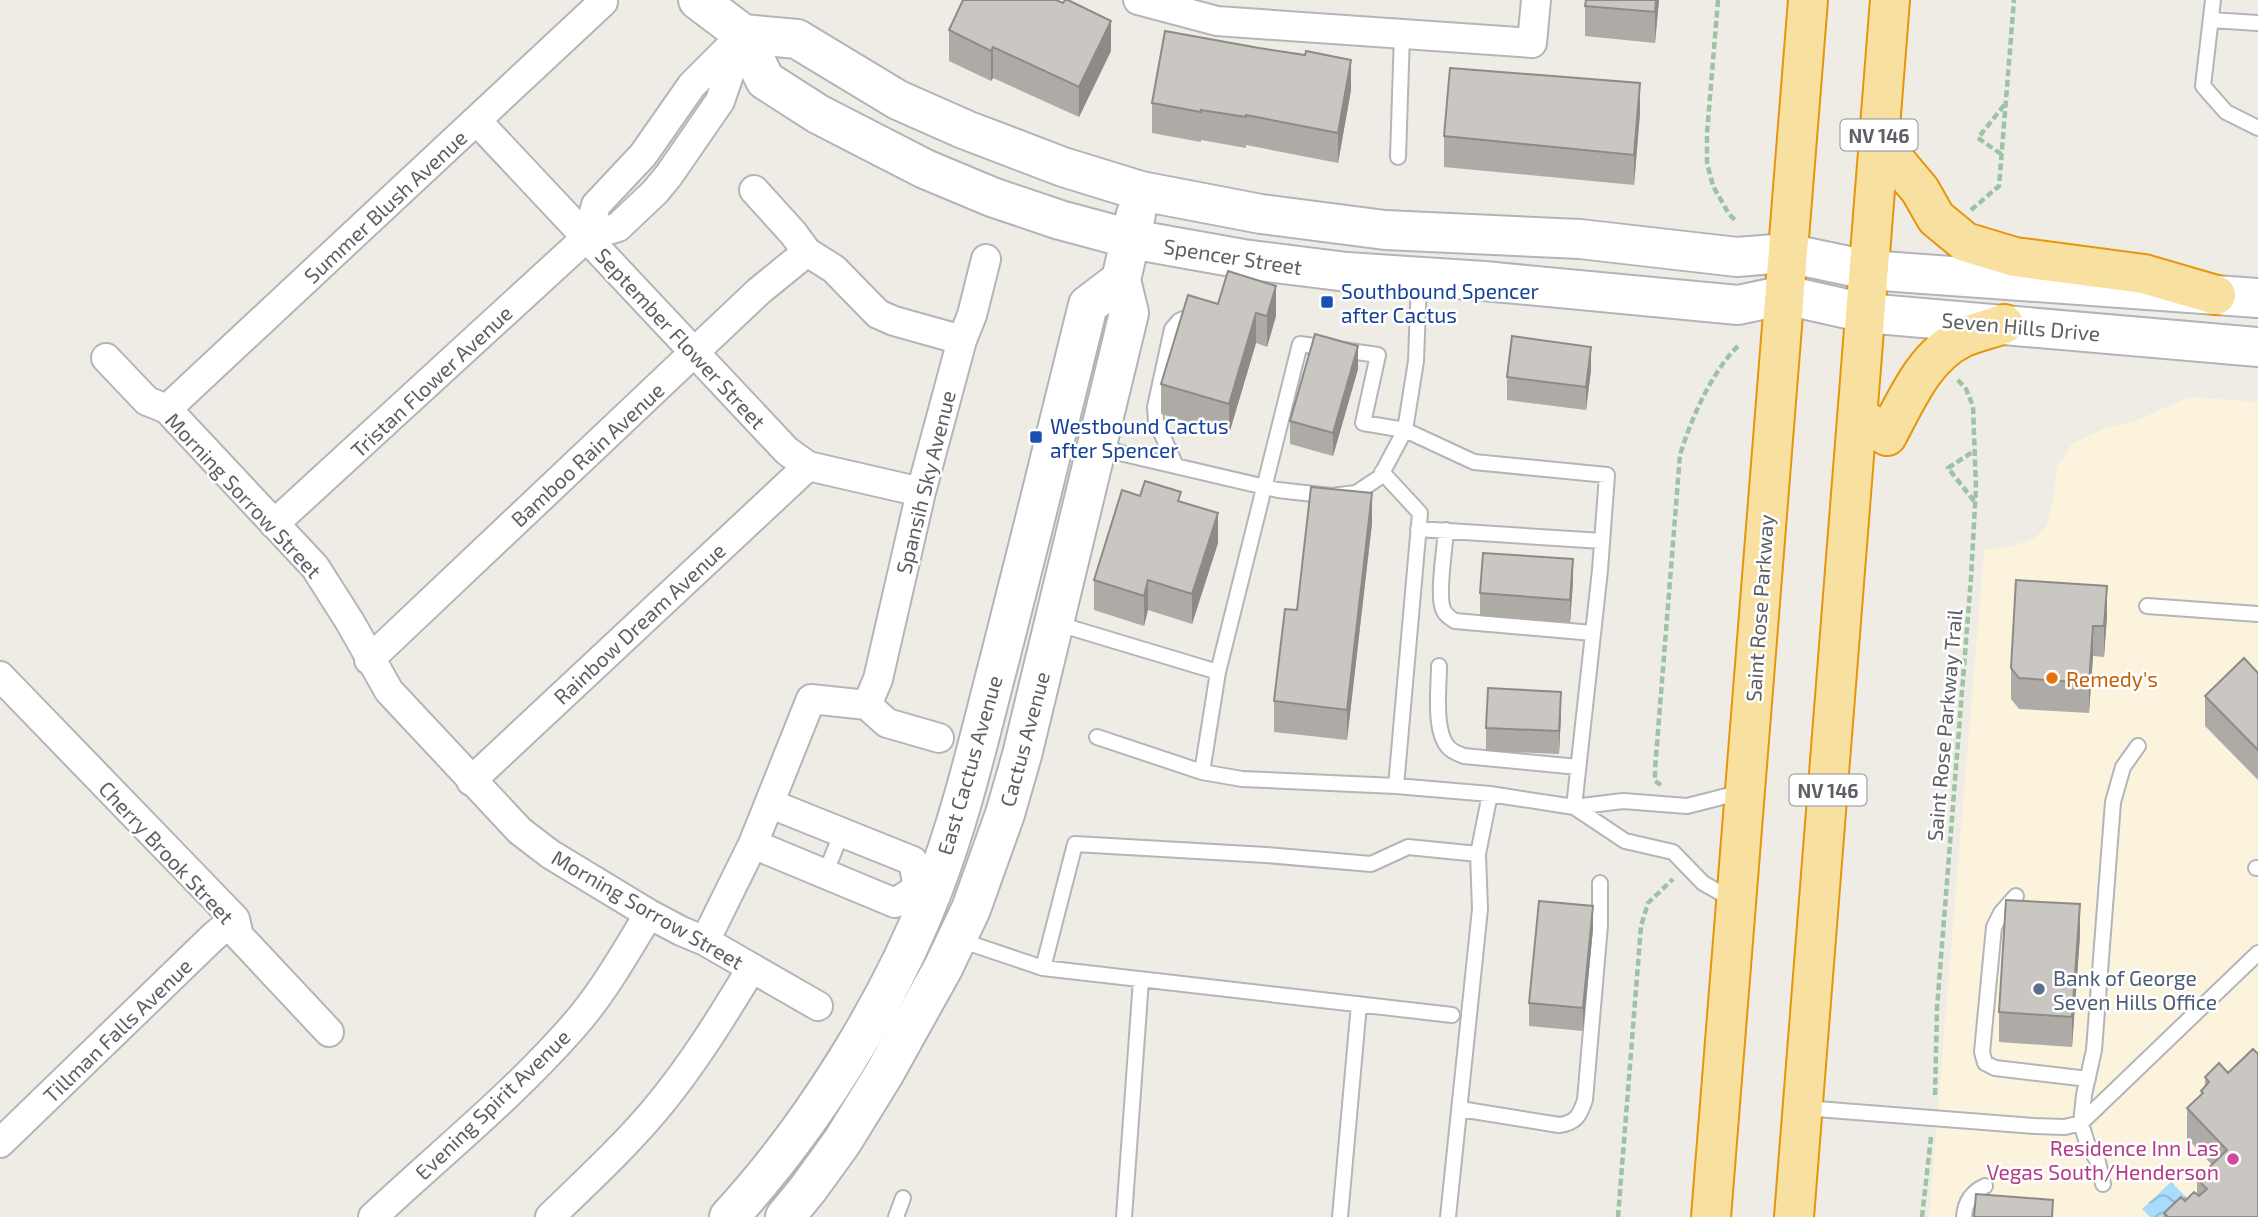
<svg xmlns="http://www.w3.org/2000/svg" width="2258" height="1217" font-family="'Exo 2',sans-serif">
  <defs>
    <pattern id="water-waves" width="16" height="10" patternUnits="userSpaceOnUse" patternTransform="scale(1.75)"><rect width="16" height="10" fill="#a9dcfa"/><path d="M0 5q4-4 8 0t8 0" fill="none" stroke="#8db6ce"/></pattern>
  </defs>
  <rect width="100%" height="100%" fill="#eeece5"/>
  <path fill="#fcf3dd" d="M2190 397 2258 402V1217H1929L1984 550 2013 546 2035 538 2046 526 2053 502 2057 467 2072 444 2105 428 2132 422Z"/>
  <path fill="url(#water-waves)" d="M2171 1182 2188 1199 2169 1217H2150L2142 1209Z"/>
  <g fill="none" stroke-linecap="round" stroke-linejoin="round">
    <defs>
      <path id="service" d="M2213 0 2203 86 2226 112 2258 128
        M2211 20 2258 23
        M1398 157 1402 34
        M1099 445 1124 454 1278 490 1331 496 1356 493 1380 477 1405 430 1416 361 1419 279
        M1176 466 1156 421 1155 407 1172 329 1179 321 1188 317 1197 319
        M1382 472 1420 513 1396 786
        M1418 529 1602 541
        M1446 530C1445 548 1437 594 1443 609 1445 615 1450 618 1455 621L1593 633
        M2147 606 2258 614
        M1055 623 1218 672
        M1439 666C1439 687 1433 732 1449 748 1453 752 1459 754 1464 756L1578 767
        M1097 737 1202 772 1218 672 1300 344 1378 355 1363 423 1405 430 1474 462 1607 475 1600 570 1574 807
        M1202 772 1242 779 1396 786 1490 794 1574 807 1623 801 1687 806 1742 792
        M1574 807 1625 841 1673 852 1703 883 1733 900
        M2256 868H2258
        M825 874 842 832
        M2016 896 2001 913 1994 927 1982 1052 1985 1063 1995 1068 2088 1079
        M957 939 1043 968 1452 1015
        M1043 968 1075 844 1266 855 1371 864 1408 847 1478 854 1490 794
        M1804 1108 2035 1126 2065 1127 2081 1123 2258 953
        M1460 1109 1559 1125C1576 1123 1580 1115 1585 1100L1600 925V883
        M2103 1184 2098 1162 2087 1143 2081 1123 2084 1095 2094 1050 2113 802 2123 767 2138 746
        M896 1217 903 1198
        M1124 1217 1141 980
        M1340 1217 1359 1004
        M1448 1217 1480 909 1478 854
        M1964 1217C1965 1202 1972 1192 1985 1186"/>
      <path id="minor" d="M1138 0 1217 21 1532 43 1536 0
        M477 121 787 451 808 466 921 492
        M754 190 793 233 807 252 834 269 878 314 894 321 962 340
        M587 237 596 205 643 155 692 85 738 39
        M106 358 147 401 167 409 315 567 350 622 389 691 520 831 550 854 649 914 681 931 705 941 818 1006
        M167 409 603 2
        M274 524 587 237 618 227 655 192 669 175 720 101 743 34
        M369 660 759 291 807 252
        M0 676 235 919 239 936 329 1032
        M867 705 878 679 921 492 962 340 972 315 986 259
        M471 781 808 466
        M771 804 913 861 918 888
        M753 844 895 903 918 888
        M705 941 753 844 811 699 867 705 887 723 939 738
        M0 1143 214 936 235 919
        M373 1217C439 1155 511 1097 571 1029 602 995 625 953 649 914
        M550 1217C586 1182 623 1148 655 1110 692 1066 722 1017 751 969"/>
      <path id="secondary" d="M698 0 743 34 765 80 818 114 925 169 992 197 1060 220 1131 239 1243 259 1347 272 1484 281 1738 305 1785 295 1865 313 2258 347
        M743 34 797 39 898 100 966 130 1063 167 1141 191 1261 214 1385 230 1580 239 1737 257 1787 253 1868 270 2258 298
        M729 1217C811 1128 888 1005 932 892 962 815 980 734 1001 654 1031 538 1059 421 1088 305L1121 280
        M785 1217 808 1189 842 1142 884 1074 943 968 971 909 1005 814 1022 755 1129 313 1121 280 1136 214"/>
      <path id="trunk" d="M1878 140 1920 190 1936 218 1965 242 2015 257 2144 274 2216 295
        M1858 415 1887 436C1906 401 1924 356 1962 338 1975 332 1990 329 2004 324
        M1711 1217 1808 0
        M1794 1217 1890 0"/>
    </defs>
    <use href="#service" stroke="#b2b6b9" stroke-width="18"/>
    <use href="#minor" stroke="#b2b6b9" stroke-width="32"/>
    <use href="#secondary" stroke="#b1b5b9" stroke-width="42"/>
    <use href="#trunk" stroke="#e6950d" stroke-width="42"/>
    <path stroke="#9bc3a4" stroke-width="4.5" stroke-dasharray="7 3.5" stroke-linecap="butt" d="M1718 0 1707 133V163L1713 186 1729 214 1736 221
      M2001 154 1978 138 2005 104
      M1971 210 1999 186 2014 0
      M1974 501 1948 468 1974 451
      M1661 785 1655 781V769L1680 455C1691 419 1712 371 1739 345
      M1935 1095 1937 1008 1971 578 1976 488 1973 406 1966 389 1956 378
      M1618 1217 1641 926 1648 903 1673 879
      M1922 1217 1931 1137"/>
    <use href="#service" stroke="#fff" stroke-width="14"/>
    <use href="#minor" stroke="#fff" stroke-width="28"/>
    <use href="#secondary" stroke="#fff" stroke-width="38"/>
    <use href="#trunk" stroke="#f8e0a1" stroke-width="38"/>
  </g>
  <path fill="#aeaba7" d="M1659 0 1655 43 1585 36V6Z
    M949 30 1111 51 1079 117 993 78 991 81 949 61Z
    M1351 90 1338 163 1246 145V148L1201 140V142L1152 133V103Z
    M1640 113 1634 185 1444 167V136Z
    M1218 304 1276 316 1267 347 1256 343 1229 434 1161 414V384Z
    M1358 369 1333 456 1290 444V421Z
    M1591 370 1586 410 1507 400V377Z
    M1140 496 1181 502 1218 543 1192 624 1148 610 1144 626 1094 610V580Z
    M1372 523 1347 740 1274 732V701L1297 610Z
    M1573 582 1570 623 1480 616V593Z
    M2107 616 2104 657 2093 656 2089 713 2019 709 2011 699V668Z
    M2258 673V780L2205 726V696Z
    M1561 715 1559 754 1486 751V728Z
    M1593 929 1583 1031 1529 1026V1003Z
    M2080 935 2072 1047 1999 1042V1012Z
    M2228 1073 2258 1217H2164V1213L2197 1195V1179L2212 1165 2187 1138V1108L2201 1095V1091L2205 1087V1077Z"/>
  <path fill="#8d8b88" d="M1656 0H1659L1655 43V12Z
    M1111 21V51L1079 117V87Z
    M993 47V78L991 81V51Z
    M1351 60V90L1338 163V133Z
    M1640 83V113L1634 185V155Z
    M1276 286V316L1267 347V316Z
    M1256 313V343L1229 434V404Z
    M1358 346V369L1333 456V433Z
    M1591 347V370L1586 410V387Z
    M1372 493V523L1347 740V710Z
    M1218 513V543L1192 624V594Z
    M1573 559V582L1570 623V600Z
    M1148 580V610L1144 626V596Z
    M2107 586V616L2104 657V626Z
    M2093 626V656L2089 713V683Z
    M1561 692V715L1559 754V731Z
    M2080 904V935L2072 1047V1017Z
    M1593 906V929L1583 1031V1008Z"/>
  <path fill="#cac7c2" stroke="#8d8b88" stroke-width="2" d="M963 0H1056L1063 3 1065 0H1068L1111 21 1079 87 993 47 991 51 949 30Z
    M1586 0H1656L1655 12 1585 6Z
    M1165 31 1259 48 1305 55 1306 51 1351 60 1338 133 1246 115V117L1201 110V112L1152 103Z
    M1450 68 1640 83 1634 155 1444 136Z
    M1228 271 1276 286 1267 316 1256 313 1229 404 1161 384 1188 295 1218 304Z
    M1315 334 1358 346 1333 433 1290 421Z
    M1512 336 1591 347 1586 387 1507 377Z
    M1145 481 1181 492 1178 501 1218 513 1192 594 1148 580 1144 596 1094 580 1122 490 1140 496Z
    M1311 487 1372 493 1347 710 1274 701 1285 609 1297 610Z
    M1483 553 1573 559 1570 600 1480 593Z
    M2016 580 2107 586 2104 626H2093L2089 683 2019 678 2011 668Z
    M2244 658 2258 673V750L2205 696Z
    M1488 688 1561 692 1559 731 1486 728Z
    M2006 900 2080 904 2072 1017 1999 1012Z
    M1539 901 1593 906 1583 1008 1529 1003Z
    M2253 1049 2258 1054V1217H2166L2167 1216 2164 1213 2181 1197 2185 1201 2194 1192 2199 1196 2207 1189 2197 1179 2227 1150 2187 1108 2203 1093 2201 1091 2209 1082 2205 1077 2219 1063 2228 1073Z
    M1976 1194 2053 1200 2052 1217H1974Z"/>
  <g fill="#1a4fb4" stroke="#fff" stroke-width="2.5">
    <rect x="1320" y="295" width="14" height="14" rx="3.5"/>
    <rect x="1029" y="430" width="14" height="14" rx="3.5"/>
  </g>
  <circle fill="#e8710a" stroke="#fff" stroke-width="2.5" cx="2052" cy="678" r="7"/>
  <circle fill="#5c6f8a" stroke="#fff" stroke-width="2.5" cx="2039" cy="989" r="7"/>
  <circle fill="#d1479c" stroke="#fff" stroke-width="2.5" cx="2233" cy="1159" r="7"/>
  <g text-anchor="middle" dominant-baseline="central" stroke-width="5" stroke-linejoin="round" paint-order="stroke">
    <g fill="#fff" stroke="#8e9093" stroke-width="2">
      <rect x="1840.5" y="119.5" width="77" height="31" rx="5"/>
      <rect x="1789.5" y="774.5" width="77" height="31" rx="5"/>
    </g>
    <g font-size="19" font-weight="bold" fill="#5d6165">
      <text x="1879" y="135">NV 146</text>
      <text x="1828" y="790">NV 146</text>
    </g>
    <g font-size="21" fill="#5d6165" stroke="#fff">
      <text transform="translate(385 206) rotate(-43)">Summer Blush Avenue</text>
      <text transform="translate(1233 256) rotate(9)">Spencer Street</text>
      <text transform="translate(2021 326) rotate(5)">Seven Hills Drive</text>
      <text transform="translate(681 338) rotate(47)">September Flower Street</text>
      <text transform="translate(431 381) rotate(-43)">Tristan Flower Avenue</text>
      <text transform="translate(587 454) rotate(-43)">Bamboo Rain Avenue</text>
      <text transform="translate(925 482) rotate(-76)">Spansih Sky Avenue</text>
      <text transform="translate(244 495) rotate(47)">Morning Sorrow Street</text>
      <text transform="translate(1759 608) rotate(-86)">Saint Rose Parkway</text>
      <text transform="translate(639 623) rotate(-43)">Rainbow Dream Avenue</text>
      <text transform="translate(1944 725) rotate(-85)">Saint Rose Parkway Trail</text>
      <text transform="translate(1024 739) rotate(-75)">Cactus Avenue</text>
      <text transform="translate(969 765) rotate(-74)">East Cactus Avenue</text>
      <text transform="translate(167 852) rotate(47)">Cherry Brook Street</text>
      <text transform="translate(648 909) rotate(30)">Morning Sorrow Street</text>
      <text transform="translate(117 1030) rotate(-44)">Tillman Falls Avenue</text>
      <text transform="translate(492 1104) rotate(-44)">Evening Spirit Avenue</text>
    </g>
    <g font-size="21" fill="#164399" stroke="#fff" text-anchor="start">
      <text x="1341" y="290">Southbound Spencer<tspan x="1341" dy="24">after Cactus</tspan></text>
      <text x="1050" y="425">Westbound Cactus<tspan x="1050" dy="24">after Spencer</tspan></text>
    </g>
    <g font-size="21" fill="#c56008" stroke="#fff" text-anchor="start">
      <text x="2066" y="678">Remedy's</text>
    </g>
    <g font-size="21" fill="#4e5e75" stroke="#fff" text-anchor="start">
      <text x="2053" y="977">Bank of George<tspan x="2053" dy="24">Seven Hills Office</tspan></text>
    </g>
    <g font-size="21" fill="#b23c85" stroke="#fff" text-anchor="end">
      <text x="2219" y="1147">Residence Inn Las<tspan x="2219" dy="24">Vegas South/Henderson</tspan></text>
    </g>
  </g>
</svg>
